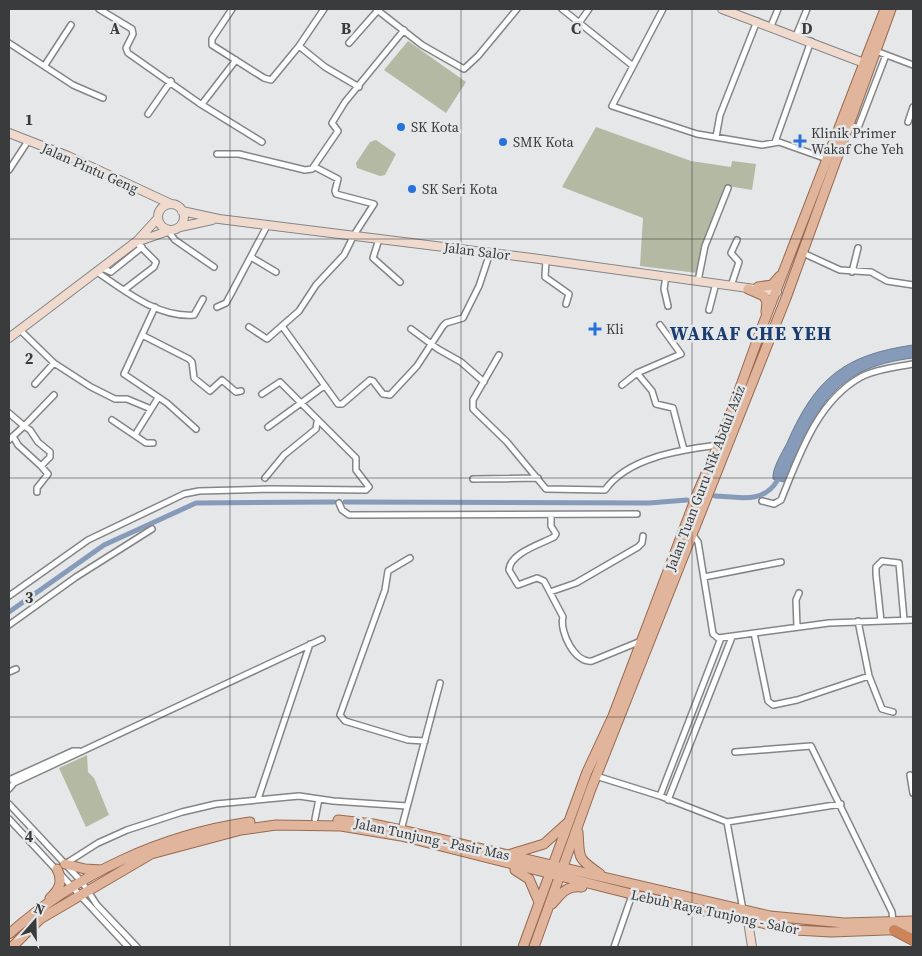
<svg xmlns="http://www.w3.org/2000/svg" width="922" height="956" font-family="'Source Serif 4',serif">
  <rect width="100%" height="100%" fill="#e5e7e9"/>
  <path fill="#b3b9a2" d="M408 41 466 82 446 113 384 70Z
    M596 127 691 161 731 167 732 161 756 164 752 190 728 186 703 245 697 273 640 266 643 218 562 187Z
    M376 140 396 154 385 175 380 176 357 168 356 163 370 142Z
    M87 755 88 772 94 778 109 815 86 827 59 768Z"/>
  <path fill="#869bb9" stroke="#6f7e94" d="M913 345V358C829 368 815 413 784 482L773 479C772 468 782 453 787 443 815 379 843 355 913 345Z"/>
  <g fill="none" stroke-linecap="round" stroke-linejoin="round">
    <path stroke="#869bb9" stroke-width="5" d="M715 496C739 497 763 504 777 481
      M345 502 649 503 687 500
      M9 612 104 545 196 503 334 502"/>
    <defs>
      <path id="street" d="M99 9 132 29 133 34 126 48 128 53 199 103 262 142
        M232 9 212 39V45L264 78 271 80 299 46 324 9
        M376 9 422 45 464 69 478 56 517 9
        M562 9 633 66
        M663 9 612 106 697 134 762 145 779 142 827 159
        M579 23 589 9
        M771 26 778 9
        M796 36 807 9
        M9 43 73 85 103 98
        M349 43 379 9
        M299 46 325 67 359 87
        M876 51 913 65
        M45 65 71 25
        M202 104 236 60
        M148 114 171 81
        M908 122 913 107
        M848 124 858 128 886 55
        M716 137 720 115 757 21
        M775 142 811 41
        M217 154H239L305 170 312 169 338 131 332 123 345 102 404 30
        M9 170 28 141
        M168 231 175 240 214 267
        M379 239 373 258 400 282
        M803 253 840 270 871 272 887 281 913 285
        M251 257 276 272
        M546 260 545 277 569 294 566 304
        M102 268 111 272 142 247
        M97 272C125 291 158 318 194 315L203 299
        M852 272 858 248
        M666 276 664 289 668 306
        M698 281 705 246 728 188
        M731 286 739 262 731 253 737 240
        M124 290 154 267 156 262 136 242
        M155 307 124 374 167 403 196 429
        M217 307 226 303 232 292 268 224
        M709 310 716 283
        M282 326 338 404H342L370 380 373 381 383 394 390 395 417 366 443 326 446 323 463 318 479 286 490 253
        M249 327 267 339 299 311 316 285 344 255 354 235 374 204 336 194 335 191 338 179 315 167
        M411 329 438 349 461 362 484 382
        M20 330 54 363 91 387 115 399H127L151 409
        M142 335 189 359 192 362 194 378 210 391 222 380 236 392 241 391
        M499 355 473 400V409L507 442 546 489 605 490C628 457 681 450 718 445
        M637 373 652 391 656 404 673 408 684 450
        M35 384 54 363
        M622 385 637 373 681 354 660 325
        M262 394 280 382 301 403 268 427
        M9 413 24 426 9 440
        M112 420 146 443H153
        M135 435 158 398
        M13 436 18 445 41 466
        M265 478 284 455 316 429 317 422
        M473 479 538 478
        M37 492V488L48 474 41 466 50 457V452L38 442 30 430 24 426 54 395
        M762 501 774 504 781 500C799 456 817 401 861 377 876 369 897 367 913 364
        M339 503 342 510 349 515 637 514
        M551 515V526L556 534 554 537C541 544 510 553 509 570L518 585 537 578 544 581 563 617C559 631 575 664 592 661L641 641
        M692 534 698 542 713 634 718 638 829 623 913 620
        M410 558 388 571 385 590 340 715 345 721 408 740 425 741
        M704 577 781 562
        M550 592 576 583 638 547 642 543 643 536
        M9 596 88 540 184 494 199 491 270 489 366 490 369 487 356 470V458L301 403 324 386
        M858 621 869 676 882 709 893 712
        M881 621 876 574V567L882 561 899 563 904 620
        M9 625 76 577 152 529
        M797 627 796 600 799 593
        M754 633 768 701 773 705 797 700 869 676
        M9 672 16 669
        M735 752 811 746 892 912 893 922
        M910 775 913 793
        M596 776 660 796 727 822 841 804
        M9 780 73 751H79
        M9 789 14 783 322 639
        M660 796 721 638
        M258 799 310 644
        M668 800 732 637
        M9 804 82 882 97 905 137 947
        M9 819 128 947
        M315 819 319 799
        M727 822 743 910
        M401 830 440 683
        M65 864 98 843 127 830 182 812 216 804 299 796 333 801 407 806
        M614 947 632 895"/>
      <path id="secondary" d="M722 9 864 63
        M9 133 68 156 171 204
        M158 217a13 13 0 1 1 26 0a13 13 0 1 1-26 0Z
        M182 211 219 219 532 258 777 292
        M180 227 212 220
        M142 240 171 230
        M9 338 137 241 158 218
        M748 921 752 947"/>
      <path id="primary" d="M758 287 772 285 780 276
        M748 289 764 296 767 302 766 312
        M338 820 373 824 401 830 770 916 844 923 913 921
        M578 832C580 859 576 857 600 874
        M511 854 544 844 566 824
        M65 864 85 869 102 870
        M515 870 529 879 539 902
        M50 898C60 889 63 881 57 869
        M552 904C561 894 566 885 582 887
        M9 934C77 874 160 835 250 822
        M12 947 40 919 151 854 241 830 276 825 341 826 401 836 671 904 795 930 831 932 913 929
        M523 947 587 772 613 716 698 492 724 432 762 327 885 9
        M534 947 591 789 786 298 891 9"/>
      <path id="highway" d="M894 930 913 940"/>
    </defs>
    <use href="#street" stroke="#848587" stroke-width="8"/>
    <use href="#secondary" stroke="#848587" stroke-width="10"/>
    <use href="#primary" stroke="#996a50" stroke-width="11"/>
    <use href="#highway" stroke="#996a50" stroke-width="12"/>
    <use href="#street" stroke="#fff" stroke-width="5"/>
    <use href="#secondary" stroke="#f0dace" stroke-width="8"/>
    <use href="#primary" stroke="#e0b59c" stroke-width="9"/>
    <use href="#highway" stroke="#cc845a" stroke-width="10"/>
  </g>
  <path fill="none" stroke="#3a3b3c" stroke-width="1" stroke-opacity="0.55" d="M230 9V947M461 9V947M692 9V947M9 239H913M9 478H913M9 717H913"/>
  <g fill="#2671dd" stroke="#e5e7e9" stroke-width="2">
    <circle cx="401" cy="127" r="5"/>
    <path d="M797.5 133.5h5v5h5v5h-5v5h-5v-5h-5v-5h5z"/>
    <circle cx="503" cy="142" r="5"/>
    <circle cx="412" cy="189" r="5"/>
    <path d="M592.5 321.5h5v5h5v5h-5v5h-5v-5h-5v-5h5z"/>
  </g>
  <g text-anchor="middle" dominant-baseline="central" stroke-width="5" stroke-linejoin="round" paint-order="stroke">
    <g font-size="14" fill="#3a3b3c" stroke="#e5e7e9" text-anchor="start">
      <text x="411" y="127">SK Kota</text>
      <text x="811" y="133">Klinik Primer<tspan x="811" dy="16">Wakaf Che Yeh</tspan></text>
      <text x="513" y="142">SMK Kota</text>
      <text x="422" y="189">SK Seri Kota</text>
      <text x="606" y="329">Kli</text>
    </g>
    <g font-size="14" fill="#3a3b3c" stroke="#e5e7e9">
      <text transform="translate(90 168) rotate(24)">Jalan Pintu Geng</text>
      <text transform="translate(477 251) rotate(7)">Jalan Salor</text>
      <text transform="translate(705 478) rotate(-69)">Jalan Tuan Guru Nik Abdul Aziz</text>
      <text transform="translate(432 839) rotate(12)">Jalan Tunjung - Pasir Mas</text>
      <text transform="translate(715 912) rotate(12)">Lebuh Raya Tunjong - Salor</text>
    </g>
    <g font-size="19" font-weight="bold" letter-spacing="1" fill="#193c71" stroke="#e5e7e9">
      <text x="751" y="333">WAKAF CHE YEH</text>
    </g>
  </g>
  <g font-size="16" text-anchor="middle" font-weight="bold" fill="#3a3b3c" stroke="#e5e7e9" stroke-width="5" stroke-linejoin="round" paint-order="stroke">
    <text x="115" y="34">A</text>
    <text x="346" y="34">B</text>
    <text x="576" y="34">C</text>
    <text x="807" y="34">D</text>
    <text x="29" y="125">1</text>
    <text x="29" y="364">2</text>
    <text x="29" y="603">3</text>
    <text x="29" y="842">4</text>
  </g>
  <rect width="922" height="956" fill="none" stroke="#3a3b3c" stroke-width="20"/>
  <g transform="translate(35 921) rotate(20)" stroke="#e5e7e9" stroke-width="4" paint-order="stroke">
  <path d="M0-4L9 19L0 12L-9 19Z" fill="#3a3b3c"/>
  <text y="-8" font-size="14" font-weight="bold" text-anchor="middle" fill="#3a3b3c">N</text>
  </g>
</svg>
